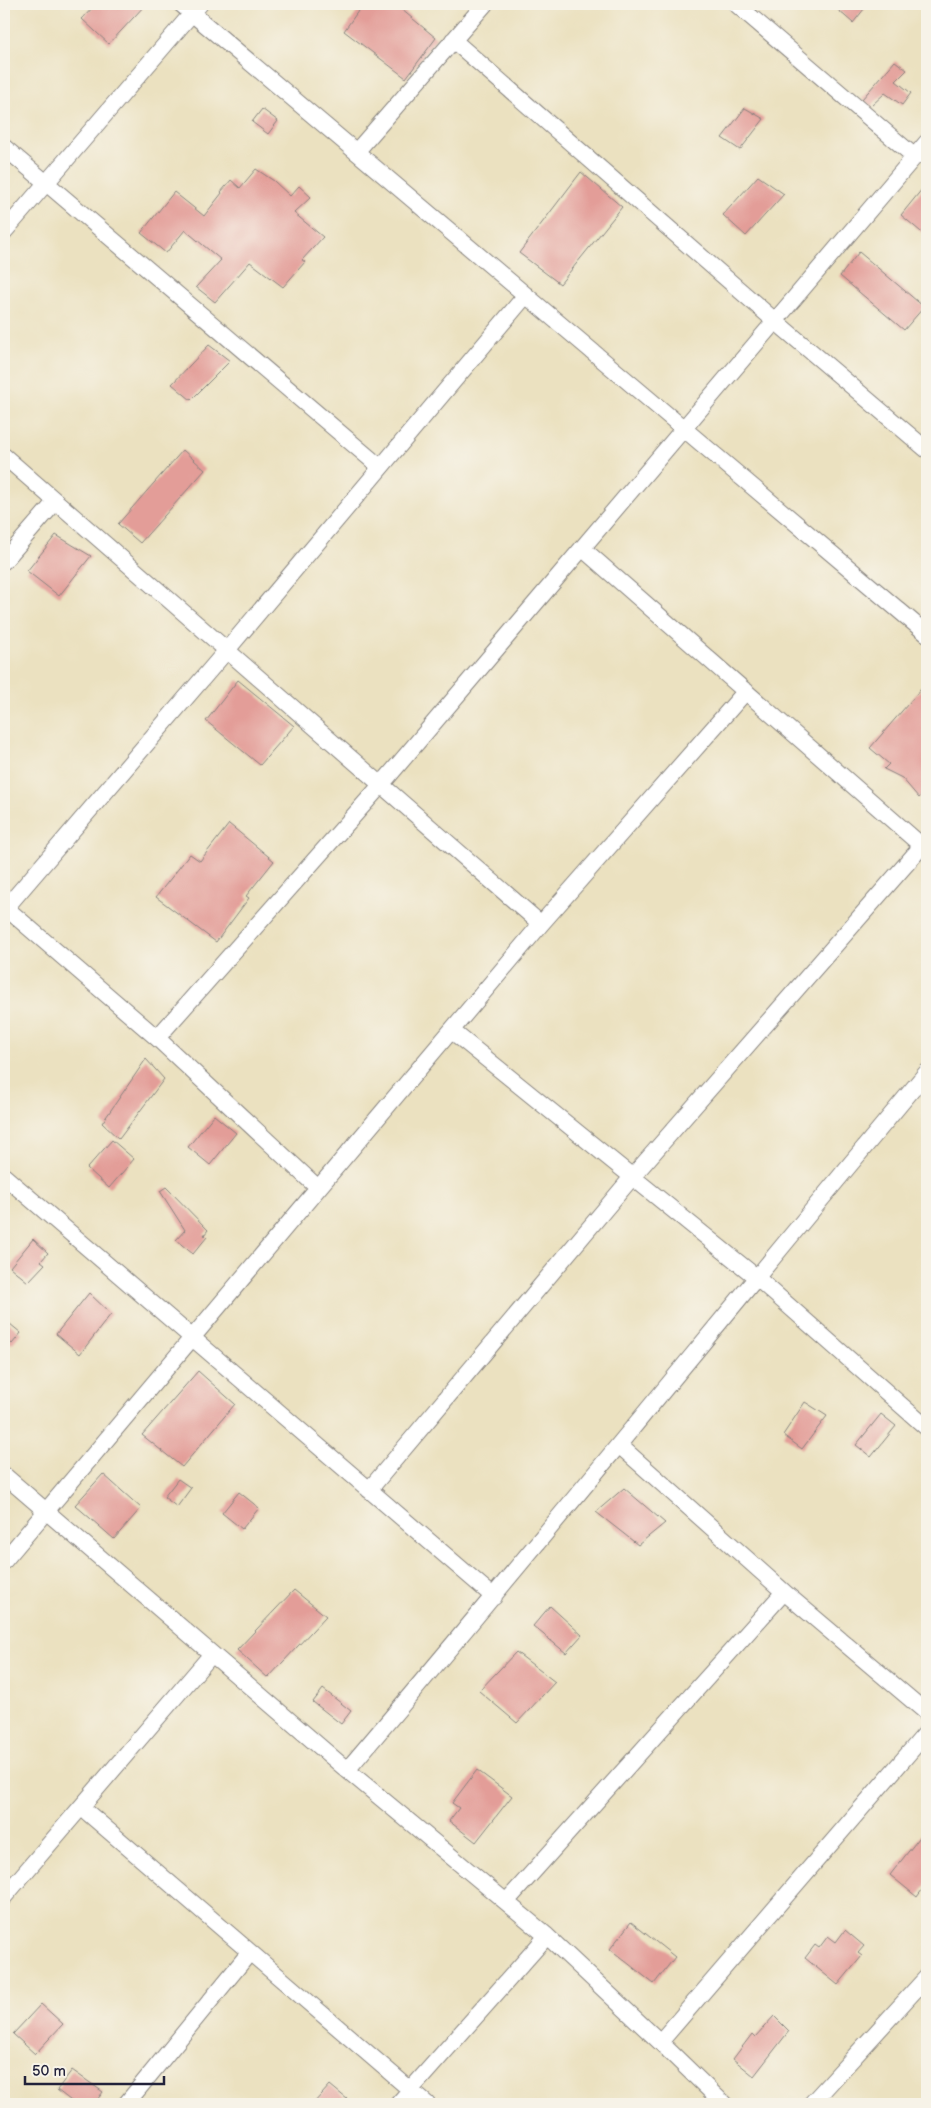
<svg xmlns="http://www.w3.org/2000/svg" width="931" height="2108" font-family="'Balsamiq Sans',sans-serif">
  <rect width="100%" height="100%" fill="#f7f3e8"/>
  <filter id="ink" filterUnits="userSpaceOnUse"><feTurbulence type="fractalNoise" baseFrequency=".02" numOctaves="2"/><feDisplacementMap in="SourceGraphic" scale="10" xChannelSelector="R" yChannelSelector="G"/><feConvolveMatrix kernelMatrix="1 2 1 2 8 2 1 2 1" color-interpolation-filters="sRGB"/></filter>
  <filter id="wash" filterUnits="userSpaceOnUse"><feTurbulence type="fractalNoise" baseFrequency=".0096" numOctaves="4" result="noise"/><feDisplacementMap in="SourceGraphic" scale="20" xChannelSelector="R" yChannelSelector="G"/><feGaussianBlur stdDeviation="1.12" result="paint"/><feColorMatrix in="noise" values="0 0 0 0 0 0 0 0 0 0 0 0 0 0 0 0 0 1.4 0 .05"/><feComposite in="paint" operator="in"/></filter>
  <g filter="url(#wash)">
    <rect width="100%" height="100%" fill="#ebe1c0"/>
    <g id="blocks">
      <path fill="#e39d98" d="M96 4H146L109 44 82 19Z
        M363 4H395L436 38 406 78 344 31Z
        M831 4H868L853 23Z
        M895 61 907 70 896 81 911 93 902 105 885 93 871 106 862 99Z
        M745 108 764 119 740 150 722 138Z
        M262 109 278 121 268 134 252 122Z
        M256 169 274 181 290 196 299 186 311 197 294 213 323 237 302 260 305 262 283 287 250 262 215 302 196 287 221 260 185 230 166 253 141 233 174 192 204 216 222 193 221 192 231 180 240 188Z
        M581 172 622 207 560 284 519 253Z
        M758 176 784 194 746 236 723 215Z
        M927 183V237L901 215Z
        M859 252 924 307 904 330 840 276Z
        M209 345 230 361 191 400 172 384Z
        M183 450 205 470 140 543 118 524Z
        M56 535 91 556 59 596 27 571Z
        M238 680 294 726 260 765 206 721Z
        M927 682V789L919 798 902 778 884 769 889 764 870 748Z
        M229 824 274 861 246 896 249 898 216 942 156 897 190 854 200 861Z
        M146 1059 164 1079 119 1139 102 1123Z
        M214 1115 236 1133 210 1165 188 1147Z
        M112 1140 134 1159 109 1188 87 1168Z
        M166 1187 208 1230 204 1235 207 1237 193 1254 176 1240 185 1230 160 1191Z
        M33 1239 48 1253 41 1261 45 1264 28 1282 10 1267Z
        M89 1293 111 1314 80 1354 56 1334Z
        M4 1319 21 1333 12 1344 4 1337Z
        M198 1371 235 1404 182 1467 142 1435Z
        M805 1402 827 1416 802 1449 783 1435Z
        M881 1414 896 1426 871 1457 856 1445Z
        M103 1474 141 1508 114 1539 75 1505Z
        M178 1479 191 1488 177 1507 164 1497Z
        M624 1488 665 1523 638 1545 596 1512Z
        M239 1492 259 1508 242 1529 222 1513Z
        M294 1590 326 1616 268 1678 237 1650Z
        M550 1606 582 1635 566 1653 533 1626Z
        M516 1652 555 1682 517 1723 479 1691Z
        M323 1689 351 1711 341 1724 313 1702Z
        M477 1770 512 1796 476 1842 449 1821 459 1808 452 1803Z
        M927 1828V1883L917 1897 890 1875Z
        M631 1922 675 1957 654 1984 610 1949Z
        M845 1930 864 1946 858 1953 862 1956 838 1985 805 1958 815 1945 819 1948 828 1936 836 1942Z
        M41 2004 63 2024 35 2054 13 2034Z
        M774 2016 789 2031 754 2076 733 2059 752 2034 755 2037Z
        M72 2070 103 2092 94 2104H75L57 2090Z
        M330 2085 353 2104H313Z"/>
    </g>
  </g>
  <g filter="url(#ink)">
    <use href="#blocks" fill-opacity="0" stroke="#86827e" stroke-width="1"/>
    <g fill="none" stroke-linecap="round" stroke-linejoin="round">
      <defs>
        <path id="minor" d="M181 4 927 634
          M736 4 915 157
          M453 40 775 321 927 450
          M4 147 380 467
          M356 152 485 4
          M4 232 200 4
          M4 456 541 924
          M4 561 56 501
          M6 908 157 1038 318 1188
          M4 910 227 650 526 295
          M452 1031 756 1277 927 1428
          M157 1038 381 785 927 142
          M4 1176 494 1597
          M619 1445 784 1592 927 1713
          M4 1475 347 1770 547 1936 660 2042 724 2104
          M369 1490 633 1176 922 846 582 548
          M4 1561 541 924 746 691
          M347 1770C543 1540 733 1304 927 1072
          M81 1807 427 2104
          M4 1897 212 1654
          M506 1902 784 1592
          M660 2042 927 1732
          M126 2104 250 1952
          M398 2104 547 1936
          M811 2104 927 1977"/>
      </defs>
      <use href="#minor" stroke="#86827e" stroke-width="18"/>
      <use href="#minor" stroke="#fff" stroke-width="16"/>
    </g>
  </g>
  <rect width="931" height="2108" fill="none" stroke="#f7f3e8" stroke-width="20"/>
  <path d="M25 2076v8h139v-8" fill="none" stroke="#22223b" stroke-width="2.5"/>
  <text x="32" y="2076" font-size="15" fill="#22223b" stroke="#f7f3e8" stroke-width="4" paint-order="stroke">50 m</text>
</svg>
